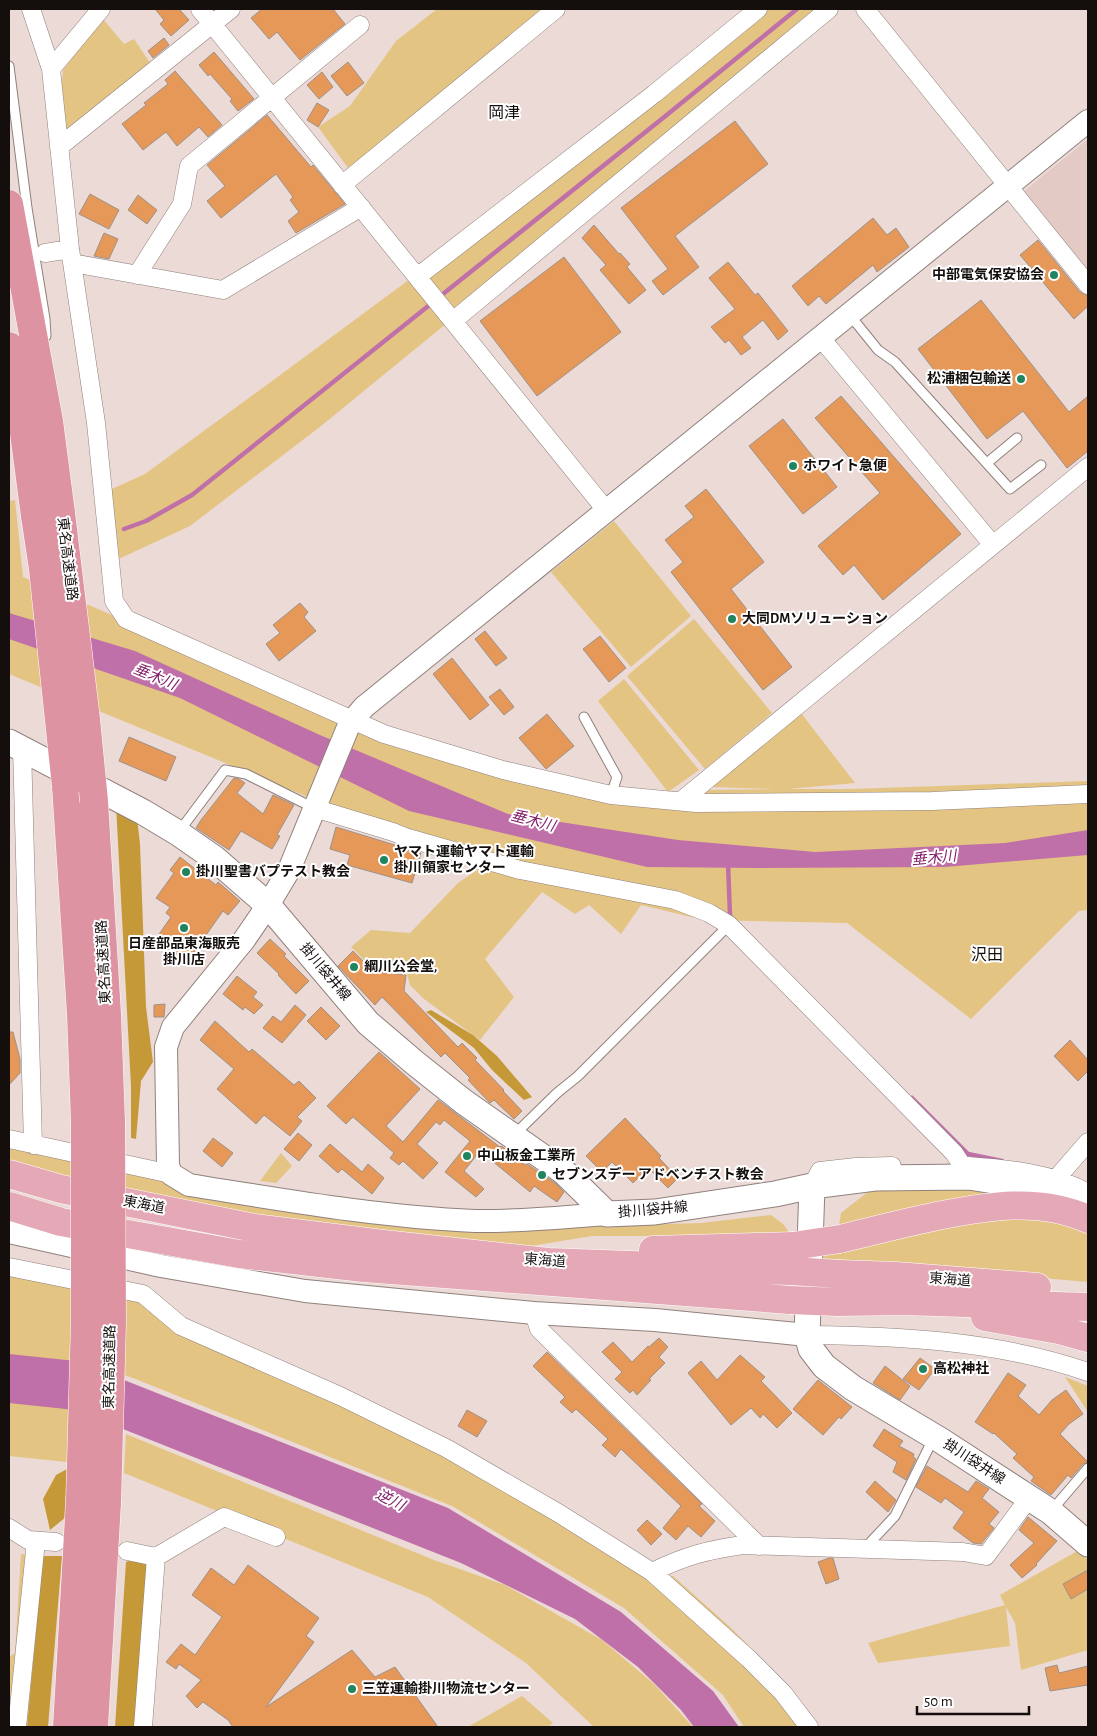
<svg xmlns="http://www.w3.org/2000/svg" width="1097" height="1736" font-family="'Alegreya Sans','Noto Sans JP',sans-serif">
  <rect width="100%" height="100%" fill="#ebdad6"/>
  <path fill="#e3cac5" d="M1088 139V281L1018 196Z"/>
  <path fill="#e4c482" d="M437 9H554L354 176 318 127 350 106 396 41Z
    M766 9H831L321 426 190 526 110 563 103 493 145 474 264 387 525 194Z
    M103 19 124 44 134 39 150 63 68 133 59 125 63 70Z
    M15 500 23 577 236 668 445 752 681 805 704 790 774 789 711 787 801 713 855 783 788 789H851L1088 781V910L1079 911 971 1019 847 923 704 920 641 905 621 934 589 905 575 914 542 892 485 959 514 997 480 1040 424 999 410 985 405 966 382 963 374 970 351 947 371 930 410 933 458 883 489 862 393 832 9 674V501Z
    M614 521 691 616 631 667 551 572Z
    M694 619 772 713 705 769 627 676Z
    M624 679 699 770 668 792 598 701Z
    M9 1145 24 1149 533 1228 701 1223 771 1215 783 1224 792 1236H592L519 1248 282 1223 9 1166Z
    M281 1153 292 1166 276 1183 260 1181Z
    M961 1184 996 1193 839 1226 841 1213 869 1191Z
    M1010 1213 1088 1229V1282L748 1253Z
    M9 1271 143 1301 446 1448 652 1572 673 1576 729 1626 791 1688 819 1727H744L723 1695 624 1608 452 1506 138 1380 70 1355 67 1462 9 1456Z
    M1065 1377 1088 1386V1412Z
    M126 1434 434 1560 505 1585 602 1640 654 1684 693 1727H594L526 1663 428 1597 124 1473Z
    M1079 1550 1088 1560V1650L1021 1670 1015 1623 1006 1607 1010 1646 878 1663 868 1643 1005 1605 1000 1595Z
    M21 1554 43 1556 27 1727H9V1657L15 1653Z
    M522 1696 553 1723 548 1727H468Z"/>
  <path fill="#c59938" d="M116 805 137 818 140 844 146 1007 153 1062 141 1081 136 1139 131 1138V1086Z
    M431 1010 473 1035 497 1056 532 1097 524 1100 492 1070 474 1048 426 1012Z
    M67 1469 66 1517 50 1530 43 1499 56 1475Z
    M43 1556H62L48 1727H27Z
    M138 1558 149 1566 136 1727H115L126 1562Z"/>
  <path fill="#c070a8" d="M9 613 135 651 320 735 508 814 678 840 815 852 1005 843 1088 830V855L945 867 756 868 647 867 409 811 180 698 9 639Z
    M9 1354 76 1361 448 1508 621 1612 713 1691 739 1727H694L681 1710 638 1667 575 1619 461 1563 75 1410 9 1403Z"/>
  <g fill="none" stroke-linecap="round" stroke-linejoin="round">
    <path stroke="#c070a8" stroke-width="4.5" d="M438 298 663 118 797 9
      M124 529 146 521 192 495 432 303
      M728 863 730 916 733 919
      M912 1098 968 1154 1002 1161"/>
  </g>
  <path fill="#e69859" stroke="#9d9188" d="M155 9H179L189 20 171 36 160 24 164 20Z
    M262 9H333L345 24 300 60 277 32 269 39 251 18Z
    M164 38 169 45 153 58 148 51Z
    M214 52 254 99 238 111 230 101 232 99 210 74 208 76 199 65Z
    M348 62 364 83 347 96 331 76Z
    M175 71 222 125 208 137 199 127 177 146 166 132 143 150 122 124 146 105 144 103 168 84 165 80Z
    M322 72 333 87 319 99 307 85Z
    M317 103 329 110 318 127 307 120Z
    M267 115 311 167 313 165 345 204 296 233 288 221 299 212 290 200 293 197 276 174 221 218 207 201 225 186 207 165Z
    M735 121 768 164 675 236 699 267 663 295 652 281 668 269 621 208Z
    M90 194 119 210 109 229 79 214Z
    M138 195 157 210 147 224 128 210Z
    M873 218 887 235 896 228 909 247 877 272 873 265 826 304 819 296 808 306 792 286Z
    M594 225 619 254 620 253 630 264 627 267 646 290 629 304 600 270 606 265 582 238Z
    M104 233 118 239 109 259 94 256Z
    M1038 240 1080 292 1088 296V306L1074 319 1020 255Z
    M564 257 621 332 537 396 480 321Z
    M728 262 755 295 758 293 788 331 778 340 763 320 742 337 751 348 741 355 729 340 725 343 711 327 735 309 709 278Z
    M981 300 1069 412 1088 396V451L1067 468 1023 411 987 439 918 349Z
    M841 396 961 534 883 600 854 565 843 575 818 546 880 493 815 418Z
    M783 419 837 487 803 514 749 446Z
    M706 489 764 562 731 589 792 667 763 690 671 572 683 562 665 540 694 517 685 506Z
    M300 603 308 612 304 617 316 631 279 661 266 644 280 633 273 625Z
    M485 631 507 658 496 666 475 639Z
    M600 636 626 668 609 682 583 649Z
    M452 658 489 705 470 720 433 674Z
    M500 689 514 707 504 715 489 697Z
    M547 714 574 746 546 769 519 738Z
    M129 737 176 757 166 781 119 761Z
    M234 778 239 779 245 783 237 793 263 814 273 795 294 805 277 835 280 836 272 849 241 831 229 850 196 828 201 820Z
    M336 827 421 853 412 883 347 865 350 855 330 849Z
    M180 857 216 885 218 882 240 901 228 915 223 911 187 962 155 940 171 917 166 913 170 907 156 898 174 873 170 870Z
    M270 939 286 954 284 956 309 981 296 994 278 975 279 974 257 953Z
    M353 951 373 971 406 975 404 991 458 1047 462 1043 477 1058 475 1060 504 1090 503 1091 522 1111 514 1119 494 1100 490 1103 468 1080 470 1078 445 1053 441 1057 382 997 375 1005 338 966Z
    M237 976 257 992 253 997 263 1005 254 1014 245 1007 243 1010 223 994Z
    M165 1004 164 1017H154V1005Z
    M295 1005 306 1015 282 1043 263 1028 273 1016 281 1022Z
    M321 1007 340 1026 326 1040 307 1021Z
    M215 1021 249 1052 252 1049 294 1085 299 1081 316 1098 297 1117 302 1121 290 1136 264 1115 256 1124 217 1089 234 1069 200 1040Z
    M9 1032H13L20 1059V1073L9 1085Z
    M1070 1040 1088 1060V1071L1078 1081 1054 1056Z
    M379 1052 420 1089 386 1126 403 1142 438 1100 500 1147 501 1146 504 1148 525 1165 527 1164 555 1183 564 1192 557 1202 534 1186 530 1192 480 1151 464 1171 484 1189 476 1197 445 1172 470 1141 444 1120 440 1125 436 1122 417 1144 438 1163 423 1179 403 1161 399 1165 390 1158 394 1153 353 1117 346 1124 327 1106Z
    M625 1118 661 1156 659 1158 678 1178 668 1188 648 1168 633 1183 612 1162 602 1172 586 1156Z
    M298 1133 312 1145 299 1161 284 1149Z
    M213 1138 233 1153 222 1167 203 1151Z
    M330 1144 362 1172 368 1164 384 1178 372 1194 342 1169 338 1173 319 1156Z
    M659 1338 668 1347 659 1357 665 1363 649 1379 651 1380 637 1395 633 1390 630 1393 615 1379 622 1372 602 1352 613 1342 632 1362 648 1346 649 1347Z
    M547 1352 702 1504 699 1506 715 1521 701 1537 688 1526 676 1540 663 1528 681 1506 621 1449 615 1457 602 1445 608 1439 576 1409 572 1413 560 1402 565 1397 533 1366Z
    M740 1355 765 1377 761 1381 792 1413 777 1428 763 1414 760 1418 751 1408 731 1425 688 1373 701 1361 717 1380Z
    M920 1358 935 1369 919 1390 903 1379Z
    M885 1366 910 1386 900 1400 873 1383Z
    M1008 1373 1026 1385 1018 1396 1039 1415 1052 1400 1066 1390 1083 1414 1069 1424 1060 1434 1088 1462 1083 1464 1071 1478 1068 1475 1051 1495 1031 1481 1034 1477 1013 1458 1017 1454 994 1433 993 1434 975 1422Z
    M818 1380 852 1407 841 1419 839 1417 823 1435 793 1409Z
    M467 1410 487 1421 477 1437 458 1426Z
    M884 1429 903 1441 899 1446 914 1454 913 1457 916 1459 906 1480 893 1472 897 1462 873 1446Z
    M927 1466 968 1492 976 1481 989 1489 982 1498 999 1512 989 1524 994 1528 981 1544 973 1543 953 1528 964 1512 945 1498 941 1503 916 1487Z
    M875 1481 896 1500 888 1512 866 1492Z
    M1028 1517 1057 1541 1036 1564 1037 1565 1022 1578 1010 1565 1034 1543 1019 1530Z
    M647 1520 662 1534 651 1545 637 1530Z
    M829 1558H833L839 1579 826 1584 818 1562Z
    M248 1565 319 1618 306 1636 314 1642 266 1707 352 1650 375 1677 395 1667 438 1727H233L228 1720 203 1702 197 1708 186 1696 201 1680 179 1664 176 1669 166 1662 181 1644 195 1655 222 1617 192 1595 211 1568 234 1585Z
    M1088 1570V1589L1071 1599 1063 1584Z
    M1057 1665 1059 1673 1088 1666V1685L1050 1691 1045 1668Z"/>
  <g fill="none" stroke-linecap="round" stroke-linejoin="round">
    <defs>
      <path id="service" d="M9 66 27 208 45 319 46 336
        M849 314 878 350 895 362 1010 489 1041 465
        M987 463 1017 438
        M584 717 617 777 611 795
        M178 833 225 770 246 774 314 808
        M514 1135 557 1093 578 1076 729 925
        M1052 1510 1088 1468
        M865 1548 895 1516 934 1437"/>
      <path id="minor" d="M31 9 51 69 70 249 96 423 114 601 126 619 384 734 503 770 611 795 696 803 932 801 1088 794
        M200 9 606 510
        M865 9 1088 285
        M51 69 101 9
        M59 147 231 9
        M342 185 556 9
        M45 253 70 249
        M72 263 223 290 361 207
        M137 275 182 204 189 166 360 25
        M417 277 654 94 758 9
        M453 321 829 9
        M820 337 993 545
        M22 748 33 1145
        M681 801 1088 467
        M314 808 393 832 408 838 520 870 675 900 709 913 729 925 954 1153 962 1165
        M9 1139 171 1174
        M968 1166C1008 1169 1052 1173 1088 1193
        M1055 1180 1088 1142
        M812 1186 820 1171 856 1167 892 1166
        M9 1267 143 1294 181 1326 340 1396 446 1448 560 1514 652 1572 749 1659 783 1693 809 1727
        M534 1313 539 1329 759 1546
        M807 1335C902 1336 998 1341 1088 1372
        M9 1528 28 1540 56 1542
        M127 1551 156 1557 224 1517 276 1537
        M652 1572C685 1556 707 1550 743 1545L963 1552 986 1556 1029 1498
        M17 1727 36 1541
        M143 1727 156 1557"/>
      <path id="tertiary" d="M607 1214C563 1217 519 1222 475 1221 379 1217 284 1200 189 1185L171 1174 168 1165 166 1047 173 1027 244 940 268 905 289 870 349 725 364 707 1088 121
        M9 1232 161 1266 305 1291 534 1313 655 1320 807 1335"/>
      <path id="secondary" d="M9 742 143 812 178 833 214 858 268 905 368 1023 415 1063 464 1102 564 1172 607 1214 655 1212 775 1194 812 1186 875 1178 969 1177 1044 1189 1068 1196 1088 1207
        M812 1186 807 1335 811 1349 824 1366 853 1388 940 1440 1051 1512 1088 1544"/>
      <path id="trunk" d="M9 1174 61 1189 254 1228 383 1244 548 1262 791 1271
        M9 1206 61 1222 239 1254 364 1268 790 1300
        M840 1239C872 1231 904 1223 937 1216 988 1206 1039 1197 1088 1219
        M653 1250 793 1246
        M839 1274 896 1276 1037 1287
        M838 1302 905 1301 1088 1307
        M985 1317 1059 1330 1088 1338"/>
      <path id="motorway" d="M9 204 49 421 61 513
        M9 346 23 426 35 516
        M66 786 81 1014 85 1122
        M94 801 107 1014 111 1122
        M67 1727 80 1499
        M94 1727 107 1503"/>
    </defs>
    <use href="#service" stroke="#90817d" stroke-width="11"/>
    <use href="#minor" stroke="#90817d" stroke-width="19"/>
    <use href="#tertiary" stroke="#90817d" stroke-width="24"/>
    <use href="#secondary" stroke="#90817d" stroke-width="27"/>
    <use href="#trunk" stroke="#fff" stroke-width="29"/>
    <use href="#motorway" stroke="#fff" stroke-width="29"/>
    <use href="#service" stroke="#fff" stroke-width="9"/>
    <use href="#minor" stroke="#fff" stroke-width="18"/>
    <use href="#tertiary" stroke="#fff" stroke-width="22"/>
    <use href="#secondary" stroke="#fff" stroke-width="25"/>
    <use href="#trunk" stroke="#e4a8b6" stroke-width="28"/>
    <use href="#motorway" stroke="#de93a3" stroke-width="28"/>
    <defs>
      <path id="trunk-bridge" d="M793 1246 840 1239
        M791 1271 839 1274
        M790 1300 838 1302"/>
      <path id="motorway-bridge" d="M61 513 86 719 94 801
        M35 516 43 569 66 786
        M80 1499 85 1320V1122
        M107 1503 112 1323 111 1122"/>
    </defs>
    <use href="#trunk-bridge" stroke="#fff" stroke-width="29" stroke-linecap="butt"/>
    <use href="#motorway-bridge" stroke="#fff" stroke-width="29" stroke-linecap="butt"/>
    <use href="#trunk-bridge" stroke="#e4a8b6" stroke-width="28"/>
    <use href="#motorway-bridge" stroke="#de93a3" stroke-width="28"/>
  </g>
  <g fill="#20845e" stroke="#fff" stroke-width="2">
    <circle cx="1054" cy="275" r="5"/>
    <circle cx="1021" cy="379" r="5"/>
    <circle cx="793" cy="466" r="5"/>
    <circle cx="732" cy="619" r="5"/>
    <circle cx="384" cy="860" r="5"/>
    <circle cx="186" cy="872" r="5"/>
    <circle cx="184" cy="928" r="5"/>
    <circle cx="354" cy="967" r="5"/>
    <circle cx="467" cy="1156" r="5"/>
    <circle cx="542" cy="1175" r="5"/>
    <circle cx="923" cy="1369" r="5"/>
    <circle cx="352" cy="1689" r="5"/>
  </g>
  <g text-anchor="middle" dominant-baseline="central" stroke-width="4" stroke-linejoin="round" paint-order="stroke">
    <g font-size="14" font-weight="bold" fill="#140e0d" stroke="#fff" text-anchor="start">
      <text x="1044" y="275" text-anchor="end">中部電気保安協会</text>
      <text x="1011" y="379" text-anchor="end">松浦梱包輸送</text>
      <text x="803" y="466">ホワイト急便</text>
      <text x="742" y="619">大同DMソリューション</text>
      <text x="394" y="852">ヤマト運輸ヤマト運輸<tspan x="394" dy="16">掛川領家センター</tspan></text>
      <text x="196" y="872">掛川聖書バプテスト教会</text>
      <text x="184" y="944" text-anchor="middle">日産部品東海販売<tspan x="184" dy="16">掛川店</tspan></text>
      <text x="364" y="967">綱川公会堂,</text>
      <text x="477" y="1156">中山板金工業所</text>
      <text x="552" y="1175">セブンスデー アドベンチスト教会</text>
      <text x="933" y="1369">高松神社</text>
      <text x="362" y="1689">三笠運輸掛川物流センター</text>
    </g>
    <g font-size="14" fill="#140e0d" stroke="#fff">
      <text transform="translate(67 559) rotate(83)">東名高速道路</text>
      <text transform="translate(104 962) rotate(-93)">東名高速道路</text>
      <text transform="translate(325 972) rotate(50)">掛川袋井線</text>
      <text transform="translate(144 1205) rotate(11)">東海道</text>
      <text transform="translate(653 1210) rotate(-5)">掛川袋井線</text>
      <text transform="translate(545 1261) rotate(4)">東海道</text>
      <text transform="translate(950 1280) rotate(4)">東海道</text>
      <text transform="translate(110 1367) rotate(-89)">東名高速道路</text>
      <text transform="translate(974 1462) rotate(33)">掛川袋井線</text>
    </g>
    <g font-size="15" font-style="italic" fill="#812069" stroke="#fff">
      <text transform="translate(155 677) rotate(23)">垂木川</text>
      <text transform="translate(533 821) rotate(15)">垂木川</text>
      <text transform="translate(934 858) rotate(-5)">垂木川</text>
      <text transform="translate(390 1500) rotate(27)">逆川</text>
    </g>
    <g font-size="16" fill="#140e0d" stroke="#fff">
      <text x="504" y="113">岡津</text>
      <text x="987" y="955">沢田</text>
    </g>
  </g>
  <rect width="1097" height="1736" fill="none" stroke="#140e0d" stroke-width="20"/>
  <path d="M917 1706v8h112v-8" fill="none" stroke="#140e0d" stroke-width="2.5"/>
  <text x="924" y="1706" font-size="15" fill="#140e0d" stroke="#ffffff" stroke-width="4" paint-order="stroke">50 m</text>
</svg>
